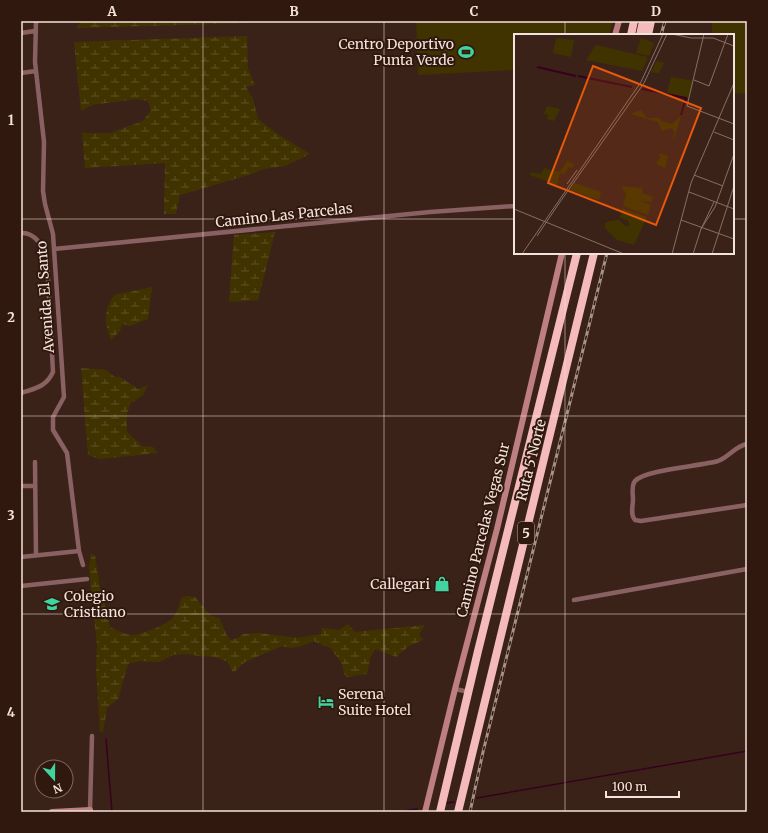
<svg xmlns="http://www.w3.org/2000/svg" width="768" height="833" font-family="Merriweather,serif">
  <defs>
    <pattern id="wetland-marsh" width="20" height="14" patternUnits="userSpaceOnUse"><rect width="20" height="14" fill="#413300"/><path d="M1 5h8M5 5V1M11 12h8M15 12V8" fill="none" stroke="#5d5025"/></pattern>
  </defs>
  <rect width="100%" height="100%" fill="#3b2219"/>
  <path fill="#413300" d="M416 21H613L609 35H515V70L418 75Z
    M712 21H747V93L733 94V35H712Z"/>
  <path fill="url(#wetland-marsh)" d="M81 21H248V23L77 28Z
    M247 36 248 69 255 85 246 87 253 99 258 119 279 135 310 154 285 166 263 169 252 174 180 195 176 214H164L165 163 85 168 82 133H110L143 121 151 110 148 101 136 99 92 105 81 111 74 42Z
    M275 232 258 300 229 302 234 235Z
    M152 287 148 319 130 326 122 324 120 331 111 340C104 320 103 314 114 295Z
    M81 368 106 370 115 377H120L138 389 148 385 143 395 130 404 127 414V432L142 446 153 447 158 453 100 459 88 455Z
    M91 553 95 556 100 587 110 627C117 630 125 635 133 635 143 634 166 625 173 618 177 612 180 605 181 598L187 596 195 597 211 616 219 618C223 625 225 635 231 640L238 638 243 634 259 633 298 638 321 634 322 628 339 630 348 624 355 632 425 625 419 634 423 640 409 646 396 657 375 649 371 656 367 674 347 677C342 673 344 667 341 662 337 656 334 654 331 648L313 641C302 646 293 650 282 646L245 662 233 673 228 662 216 657 199 656 187 654 173 655 159 662 140 661 128 664 118 699 107 708 103 732H100L96 669 97 646 89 568Z"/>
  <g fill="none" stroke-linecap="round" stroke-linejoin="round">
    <path stroke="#36001e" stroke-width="1.5" d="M106 739 112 812
      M477 798 747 751
      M446 803 454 802
      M397 812 417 809"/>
    <path stroke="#896162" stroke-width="4.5" d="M36 21 35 62 44 142 43 191 45 204 53 234 54 249 64 397 53 417V430L67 453 79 551 83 565
      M21 33 35 31
      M21 73 36 71
      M21 233C35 232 44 247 47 259L53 372C46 387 36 388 21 393
      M54 249 430 212 515 206
      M747 444C735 446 729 457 718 461 701 466 644 470 635 481 631 486 633 494 633 499 633 506 630 515 635 520L641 521 747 505
      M35 462 36 555
      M21 486H34
      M21 557 79 551
      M21 586 87 579
      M574 600 747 569
      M455 689 469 692
      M90 810 92 736"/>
    <path stroke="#be7f82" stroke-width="6" d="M615 35 619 21
      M52 812 90 810V812
      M425 812 455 689 497 529 562 253"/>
    <path stroke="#f5babb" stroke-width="8" d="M631 35 634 21
      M640 35 643 21
      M648 35 651 21
      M440 812 478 651 577 253
      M458 812 594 253"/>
    <defs>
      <path id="rail" d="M661 35 665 21
        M470 812 483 752 607 253"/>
    </defs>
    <use href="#rail" stroke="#a6928a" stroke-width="3"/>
    <use href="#rail" stroke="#30180f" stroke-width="1.5" stroke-dasharray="4.5" stroke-linecap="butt"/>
  </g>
  <path fill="none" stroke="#f4e3dc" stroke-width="1" stroke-opacity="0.55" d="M203 21V812M384 21V812M565 21V35M21 219H515M733 219H747M565 253V812M21 416H747M21 614H747"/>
  <defs>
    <symbol id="stadium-bare" viewBox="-9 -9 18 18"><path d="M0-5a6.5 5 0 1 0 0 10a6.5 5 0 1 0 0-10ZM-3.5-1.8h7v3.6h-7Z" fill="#40d4a1" stroke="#30180f" stroke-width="2.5" paint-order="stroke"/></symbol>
    <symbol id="shop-bare" viewBox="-9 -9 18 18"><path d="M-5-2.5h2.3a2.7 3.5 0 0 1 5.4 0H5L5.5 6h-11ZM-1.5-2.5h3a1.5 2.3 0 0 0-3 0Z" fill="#40d4a1" stroke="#30180f" stroke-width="2.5" paint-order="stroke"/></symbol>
    <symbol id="school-bare" viewBox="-9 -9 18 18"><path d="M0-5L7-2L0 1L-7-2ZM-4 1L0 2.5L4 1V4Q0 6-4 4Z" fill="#40d4a1" stroke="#30180f" stroke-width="2.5" paint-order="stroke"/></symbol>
    <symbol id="hotel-bare" viewBox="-9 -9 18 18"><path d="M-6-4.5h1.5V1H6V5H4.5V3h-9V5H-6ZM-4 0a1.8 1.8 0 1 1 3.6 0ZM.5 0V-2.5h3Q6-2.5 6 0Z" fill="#40d4a1" stroke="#30180f" stroke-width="2.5" paint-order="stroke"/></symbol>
  </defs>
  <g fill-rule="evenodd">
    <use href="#stadium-bare" x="455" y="41" width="22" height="22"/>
    <use href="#shop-bare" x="431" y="573" width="22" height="22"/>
    <use href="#school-bare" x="41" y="593" width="22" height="22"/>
    <use href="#hotel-bare" x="315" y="691" width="22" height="22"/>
  </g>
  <g text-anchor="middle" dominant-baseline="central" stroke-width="4" stroke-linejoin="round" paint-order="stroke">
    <rect fill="#30180f" stroke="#b9a69e" stroke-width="1" x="518" y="522" width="16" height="22" rx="3"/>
    <g font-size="13" font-weight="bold" fill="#f4e3dc">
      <text x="526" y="533">5</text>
    </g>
    <g font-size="14" fill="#f4e3dc" stroke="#30180f" text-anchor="end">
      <text x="454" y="44">Centro Deportivo<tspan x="454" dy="16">Punta Verde</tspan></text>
      <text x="430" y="584">Callegari</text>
      <text x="64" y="596" text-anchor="start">Colegio<tspan x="64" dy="16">Cristiano</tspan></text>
      <text x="338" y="694" text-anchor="start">Serena<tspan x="338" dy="16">Suite Hotel</tspan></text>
    </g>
    <g font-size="14" fill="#f4e3dc" stroke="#30180f">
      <text transform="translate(284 215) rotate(-6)">Camino Las Parcelas</text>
      <text transform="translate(45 297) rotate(-94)">Avenida El Santo</text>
      <text transform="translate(531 460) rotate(-76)">Ruta 5 Norte</text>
      <text transform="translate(483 530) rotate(-76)">Camino Parcelas Vegas Sur</text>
    </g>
  </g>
  <g transform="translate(514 34)">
    <rect width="220" height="220" fill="#3b2219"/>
    <path d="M42 4 60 6 57 23 39 19ZM127 4 140 9 135 22 122 19ZM82 11 133 23V26L128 37 72 26ZM143 27 150 29 145 39 137 38ZM157 43 179 47 175 64 153 60ZM33 72 46 75 40 87 33 85 34 81 30 80ZM53 127 61 130 58 134 55 133 51 139 46 140 43 151 16 141 17 138 27 140 30 134 46 138ZM61 149 87 158 85 166 56 156Z" fill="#413300"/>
    <path d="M127 76 133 84H146L147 87 158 90 167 82 159 108 160 97 158 94 148 97 144 88 116 80ZM144 119 154 122 151 135 142 129 147 123ZM129 151 128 159 139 163 138 168 127 167 137 171 134 181 109 172 112 160 107 152 127 154ZM108 174 133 183 120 211 103 206 91 194V189L96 187 105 186 111 192 116 191 113 186 106 184Z" fill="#413300"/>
    <path fill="none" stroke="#36001e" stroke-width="2" d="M23 33 62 42M64 42 118 53M128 55 172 64 167 81"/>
    <path fill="none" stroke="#856f67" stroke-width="1" d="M158 0 177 4H199L220 12M190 0 173 72 220 90M180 46 195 52 214 0M200 98 220 106M180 141 209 152M53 150 63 136M175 158 220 175M46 168 130 49 153 0M0 175 110 220M167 186 220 205M187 195 201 173 220 120M23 202 46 168M8 220 127 48 149 0M158 220 177 149 220 49M179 220 187 195 200 168M198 220 220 152"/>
    <path fill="#e8590c" fill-opacity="0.15" stroke="#e8590c" stroke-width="2" d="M79 32 187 74 142 191 34 149Z"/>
    <rect width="220" height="220" fill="none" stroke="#f4e3dc" stroke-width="2"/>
  </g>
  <rect width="768" height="833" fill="none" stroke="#30180f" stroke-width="44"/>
  <g transform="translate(54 779) rotate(159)"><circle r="19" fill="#30180f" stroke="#7e6961"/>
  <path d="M0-3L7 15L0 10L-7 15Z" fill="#40d4a1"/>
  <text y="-6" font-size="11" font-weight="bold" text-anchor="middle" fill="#f4e3dc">N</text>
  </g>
  <path d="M606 791v6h73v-6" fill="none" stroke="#f4e3dc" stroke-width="2"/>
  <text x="612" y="791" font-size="12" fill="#f4e3dc" stroke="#30180f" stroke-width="3" paint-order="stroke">100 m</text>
  <rect x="22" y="22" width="724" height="789" fill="none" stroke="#f4e3dc" stroke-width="1.5"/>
  <g font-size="13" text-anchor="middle" font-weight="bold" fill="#f4e3dc">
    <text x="112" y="16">A</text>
    <text x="294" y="16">B</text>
    <text x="474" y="16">C</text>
    <text x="656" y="16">D</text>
    <text x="11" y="125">1</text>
    <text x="11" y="322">2</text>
    <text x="11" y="520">3</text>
    <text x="11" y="717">4</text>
  </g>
</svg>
